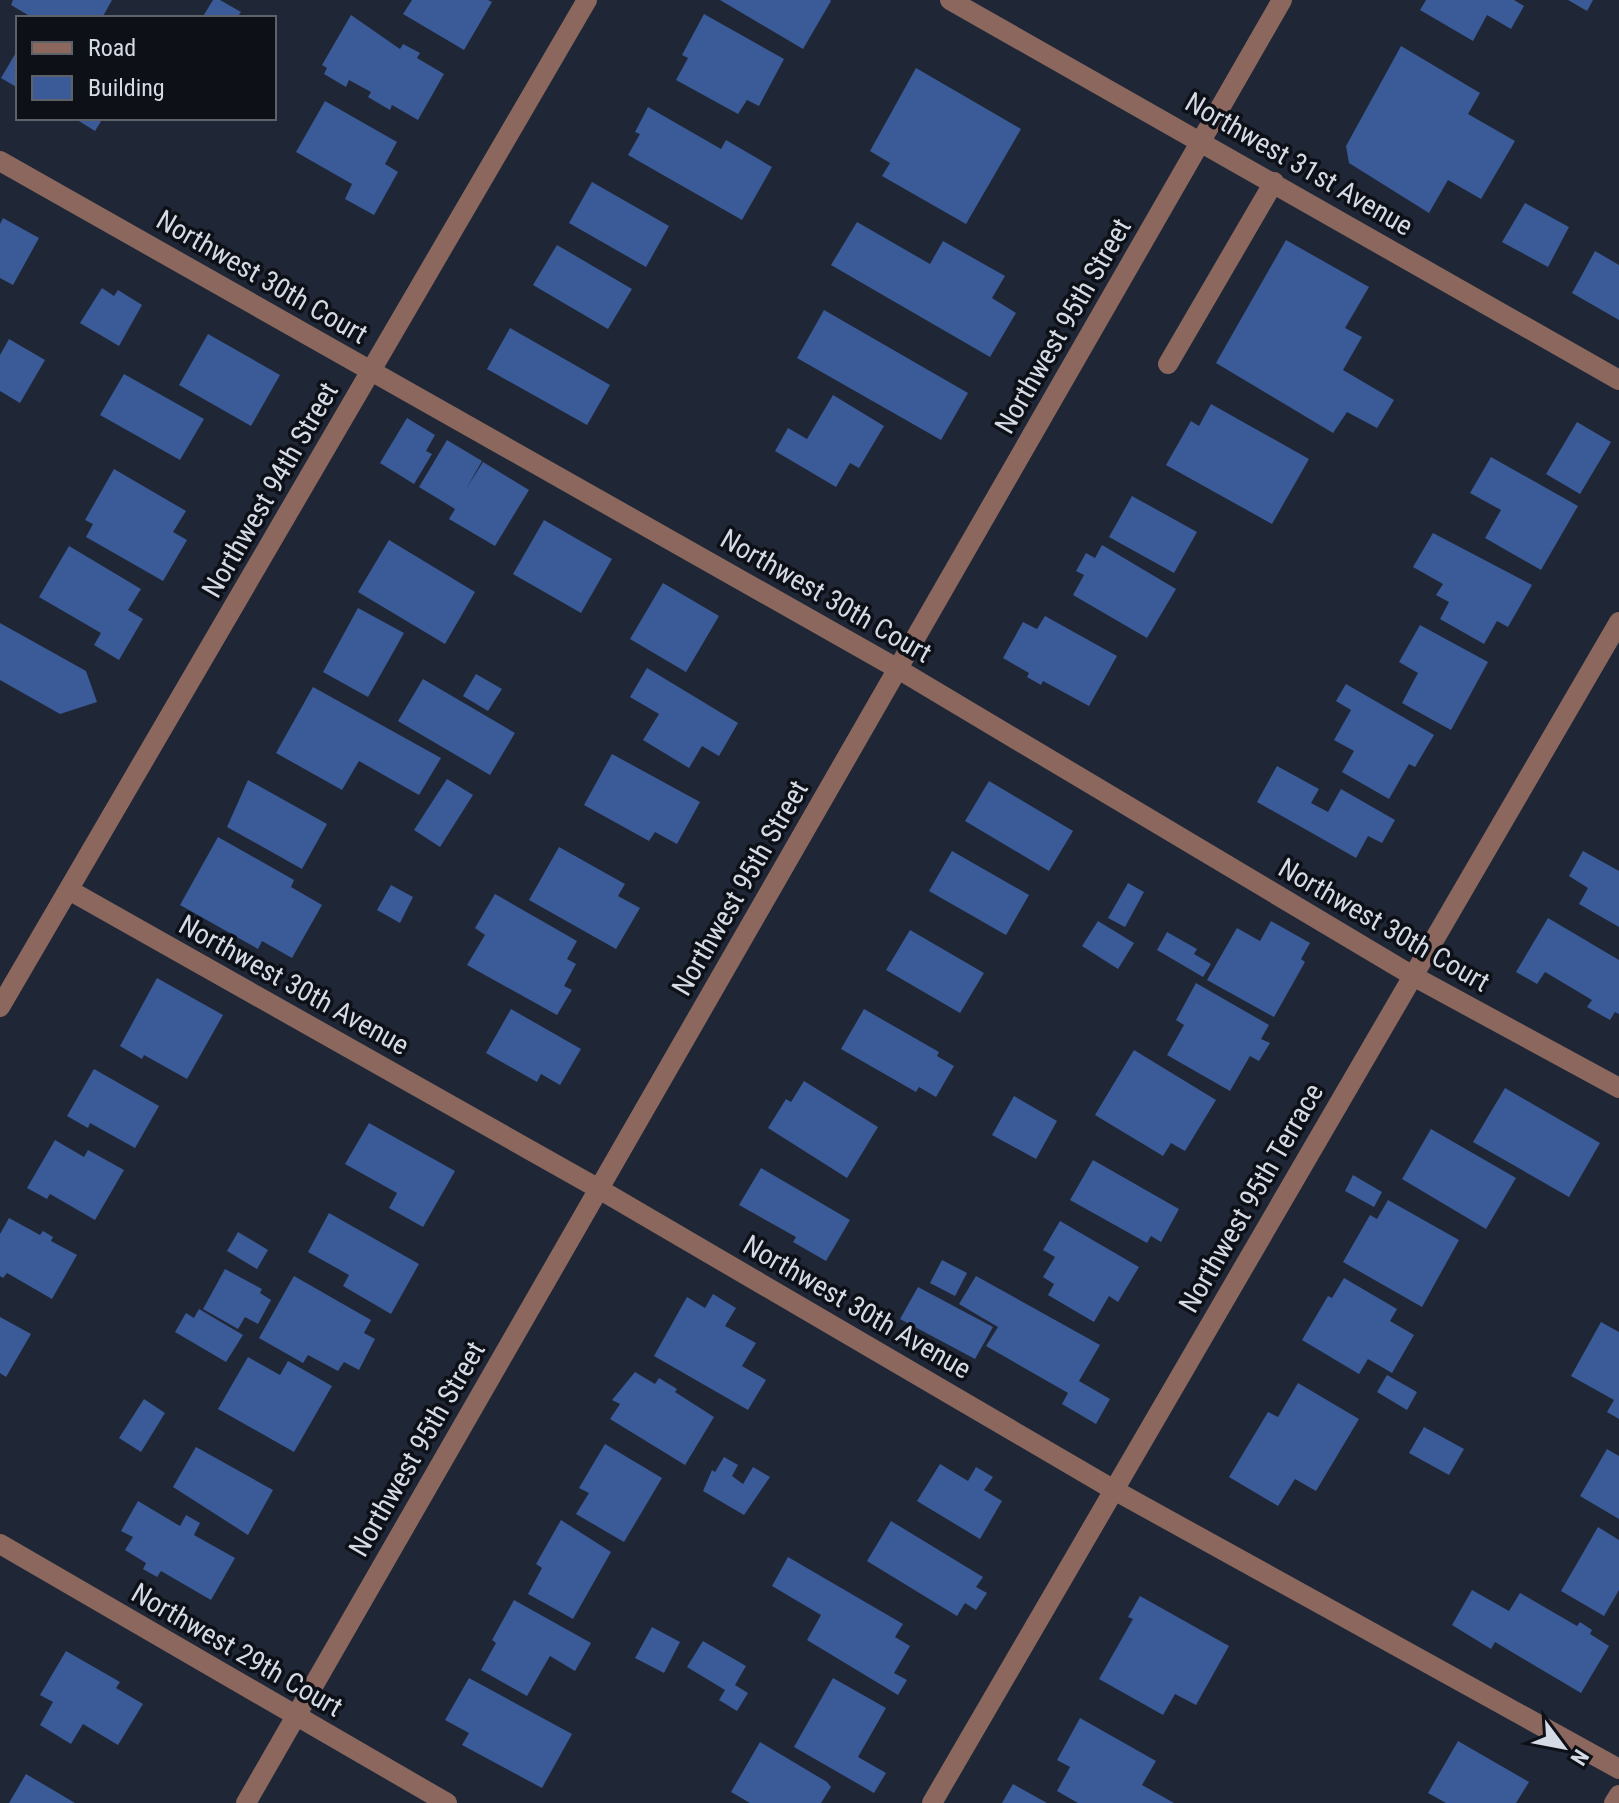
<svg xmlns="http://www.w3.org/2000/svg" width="1619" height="1803" font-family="'Roboto Condensed',sans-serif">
  <rect width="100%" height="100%" fill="#1f2736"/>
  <path fill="#3a5a98" d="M13 0H112L102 18H33L11 5Z
    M213 0H220L241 12 237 18H202Z
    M412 0H488L492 2 464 50 403 14Z
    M720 0H830L831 1 803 49Z
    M1426 0H1514L1524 6 1511 29 1487 15 1473 41 1420 10Z
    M1568 0H1593L1587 11Z
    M704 14 784 59 759 106 747 100 738 114 676 80 688 58 682 55Z
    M351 15 400 49 403 44 420 53 417 58 444 74 418 120 392 105 390 110 368 97 371 92 349 80 346 87 324 74 327 68 322 65Z
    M1401 46 1480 93 1468 114 1515 141 1481 199 1448 180 1429 213 1349 163 1346 146Z
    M18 49V88L1 78Z
    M916 68 1021 129 966 224 882 176 890 163 870 151Z
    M325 101 397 142 385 164 398 172 374 215 345 199 352 184 296 152Z
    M648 107 721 149 726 140 772 167 742 220 628 155 640 134 635 132Z
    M74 118H103L95 131Z
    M592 182 669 226 646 267 569 223Z
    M1525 203 1569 227 1548 267 1502 242Z
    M3 218 39 238 13 285 0 278V224Z
    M857 222 930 264 943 241 1005 276 992 298 1016 313 990 357 831 265Z
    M1286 240 1369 287 1345 328 1362 337 1343 370 1394 400 1377 428 1347 412 1333 433 1216 363Z
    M557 245 632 289 608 329 533 285Z
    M1595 251 1619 265V320L1572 293Z
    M102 288 114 296 118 290 142 305 119 346 80 323Z
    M824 310 968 393 941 440 797 358Z
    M510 328 610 385 587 425 487 369Z
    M208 334 280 375 251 426 179 385Z
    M9 339 45 360 20 403 0 391V355Z
    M124 374 204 419 180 460 100 415Z
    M833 395 884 426 859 468 850 463 836 487 775 451 788 428 807 439Z
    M1211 404 1309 459 1272 524 1166 465 1191 421 1199 426Z
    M407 418 435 435 426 451 432 454 414 484 380 463Z
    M1577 422 1611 442 1580 494 1546 474Z
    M447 440 482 461 466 489 483 462 529 490 495 546 449 519 455 509 419 487Z
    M1491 457 1578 506 1541 570 1485 538 1501 510 1470 493Z
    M114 469 186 511 173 532 187 540 163 581 86 537 93 524 85 520Z
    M1132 496 1197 532 1174 573 1109 537Z
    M544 520 612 559 581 613 513 574Z
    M1433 533 1532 585 1508 627 1497 621 1484 644 1440 619 1449 602 1436 595 1443 584 1413 567Z
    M389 540 475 592 445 644 358 592Z
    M1102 545 1176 589 1147 638 1073 595 1084 575 1076 571 1086 553 1095 558Z
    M69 546 141 589 128 610 143 619 119 660 94 645 101 633 39 597Z
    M663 583 719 616 686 672 630 639Z
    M358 608 404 633 368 697 323 672Z
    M1045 616 1117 656 1089 706 1043 681 1041 685 1027 677 1029 673 1003 658 1023 622 1037 629Z
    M0 623 86 671 97 702 60 714 0 680Z
    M1420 625 1488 662 1451 730 1402 703 1418 673 1399 662Z
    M647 668 738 723 719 756 702 746 689 768 643 740 659 714 630 697Z
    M476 674 502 689 488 711 463 696Z
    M423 679 515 733 490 775 398 721Z
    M1346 684 1434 735 1415 767 1409 764 1389 799 1342 772 1354 751 1334 740 1351 710 1336 701Z
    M313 687 441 758 419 795 359 761 342 790 276 753Z
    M612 754 700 802 677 844 655 832 649 841 584 805Z
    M1277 766 1319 789 1311 803 1328 812 1341 789 1395 820 1382 843 1368 836 1356 858 1257 802Z
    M447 779 473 795 440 847 414 830Z
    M248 780 327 824 302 869 227 827Z
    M989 781 1073 831 1049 871 965 821Z
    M218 837 294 880 291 887 322 905 292 958 262 941 258 949 180 905Z
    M559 847 625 884 618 896 640 908 616 949 529 900Z
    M952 851 1029 895 1006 935 929 891Z
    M1583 851 1619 871V927L1579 904 1588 888 1569 876Z
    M1128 883 1144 892 1125 927 1108 918Z
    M391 885 413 897 400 923 377 910Z
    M495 894 577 941 567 959 576 964 564 986 572 990 557 1015 467 965 485 935 475 928Z
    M1548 918 1619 960V1014L1615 1012 1610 1020 1587 1007 1592 1000 1545 972 1537 984 1516 972Z
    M1098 921 1134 943 1118 969 1082 946Z
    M1271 921 1310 943 1301 959 1305 962 1274 1017 1207 980 1237 928 1260 941Z
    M910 930 984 973 960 1013 886 970Z
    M1167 932 1197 949 1194 954 1211 964 1203 977 1157 950Z
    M157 978 223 1015 187 1079 144 1055 142 1059 120 1046Z
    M1196 983 1269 1025 1261 1039 1270 1043 1259 1061 1250 1056 1230 1091 1167 1055 1184 1025 1176 1020Z
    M511 1009 581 1049 560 1085 541 1074 537 1082 486 1053Z
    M864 1009 939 1052 937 1056 954 1066 936 1097 919 1087 916 1092 841 1049Z
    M1134 1050 1216 1100 1185 1151 1171 1143 1163 1156 1095 1115Z
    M94 1069 159 1106 135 1148 90 1123 88 1128 67 1116Z
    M804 1081 878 1127 847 1178 768 1128 786 1099 791 1102Z
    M1505 1088 1600 1143 1569 1197 1473 1142Z
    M1014 1096 1057 1121 1036 1159 992 1135Z
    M369 1123 455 1171 423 1227 389 1208 397 1193 345 1164Z
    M1431 1129 1516 1178 1486 1229 1402 1179Z
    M55 1140 84 1157 88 1150 124 1170 95 1220 50 1194 47 1199 27 1188Z
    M1093 1160 1179 1209 1161 1242 1151 1236 1147 1243 1070 1200Z
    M761 1168 850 1220 826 1261 793 1242 796 1237 739 1205Z
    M1353 1175 1382 1192 1374 1207 1345 1191Z
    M1388 1200 1459 1240 1422 1307 1343 1262 1370 1215 1377 1219Z
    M329 1213 419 1264 391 1314 343 1286 349 1275 308 1252Z
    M9 1218 40 1235 43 1231 53 1237 51 1241 77 1255 52 1299 7 1273 3 1278 0 1276V1234Z
    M1060 1221 1139 1267 1118 1302 1109 1296 1094 1322 1048 1295 1054 1284 1043 1277 1055 1257 1043 1250Z
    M238 1232 268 1250 257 1269 227 1251Z
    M942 1260 967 1273 955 1296 930 1283Z
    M225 1269 262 1289 260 1293 271 1300 258 1324 245 1317 238 1329 203 1309Z
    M294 1276 371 1320 364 1333 375 1339 359 1370 344 1362 338 1371 308 1355 303 1363 259 1338Z
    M976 1276 1100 1345 1079 1381 1110 1399 1096 1424 1062 1404 1068 1393 986 1346 998 1327 959 1304Z
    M1344 1278 1397 1309 1390 1321 1414 1335 1392 1373 1368 1359 1359 1374 1302 1340 1328 1296 1332 1298Z
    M918 1287 993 1327 975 1359 900 1319Z
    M713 1294 736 1308 725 1326 756 1343 742 1366 766 1380 748 1410 654 1356 687 1297 705 1308Z
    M199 1309 243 1335 226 1362 175 1332 186 1313 194 1318Z
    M0 1317 31 1334 6 1377 0 1373Z
    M1601 1322 1619 1332V1419L1607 1412 1614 1400 1571 1376Z
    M248 1357 280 1375 288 1361 332 1386 294 1452 218 1409Z
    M635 1372 655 1384 659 1378 677 1389 675 1392 714 1417 685 1465 610 1419 620 1404 612 1400Z
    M1387 1375 1417 1392 1407 1410 1377 1392Z
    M1298 1383 1359 1419 1316 1491 1295 1479 1278 1506 1229 1477 1268 1412 1278 1417Z
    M144 1399 165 1413 141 1452 119 1438Z
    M1424 1427 1464 1449 1449 1475 1409 1453Z
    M605 1444 662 1478 624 1542 576 1514 589 1493 579 1488Z
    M196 1447 273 1490 248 1535 173 1487Z
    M1607 1449 1619 1456V1519L1580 1496Z
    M724 1457 738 1465 732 1476 743 1484 753 1467 770 1477 744 1515 703 1491 712 1470 715 1472Z
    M940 1464 968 1481 976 1467 993 1477 984 1490 1002 1501 980 1539 917 1501Z
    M138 1501 180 1526 186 1515 200 1523 194 1535 235 1558 211 1600 161 1571 157 1577 143 1569 146 1563 125 1550 133 1537 121 1531Z
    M561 1520 611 1552 573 1619 528 1594 542 1568 536 1564Z
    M891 1521 983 1577 976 1587 987 1593 976 1610 965 1603 957 1616 867 1561Z
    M1598 1527 1619 1540V1590L1604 1616 1561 1591Z
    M788 1557 903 1624 895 1637 910 1646 894 1673 907 1680 898 1695 807 1640 821 1615 772 1586Z
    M1472 1590 1509 1611 1520 1593 1577 1626 1580 1622 1592 1630 1590 1634 1609 1646 1581 1693 1495 1642 1491 1649 1452 1625Z
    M1140 1596 1229 1646 1196 1705 1175 1694 1163 1715 1099 1679 1133 1619 1128 1617Z
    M514 1600 591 1643 575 1671 550 1656 527 1696 481 1670 496 1643 492 1640Z
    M652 1627 680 1642 664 1673 635 1658Z
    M703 1641 746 1666 735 1685 748 1693 737 1711 719 1700 725 1690 687 1667Z
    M66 1651 120 1682 116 1688 143 1704 118 1745 83 1724 71 1744 40 1725 53 1702 40 1695Z
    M469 1678 572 1734 542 1788 462 1745 469 1733 445 1720Z
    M833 1678 886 1708 858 1757 886 1773 874 1793 794 1747Z
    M1080 1718 1156 1761 1142 1785 1174 1803H1078L1057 1791 1070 1767 1057 1760Z
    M1458 1741 1529 1782 1516 1803H1446L1428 1793Z
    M760 1742 827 1782 831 1787 821 1803H750L731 1792Z
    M26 1774 75 1803H9Z
    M1013 1784 1047 1803H1002Z"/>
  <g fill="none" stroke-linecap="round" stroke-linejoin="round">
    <path stroke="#8b675e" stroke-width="20" d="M950 0 1619 380
      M0 161 898 669 1413 976 1619 1088
      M1168 364 1274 182
      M69 890 599 1189 1114 1490 1619 1769
      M0 1007 587 0
      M0 1544 447 1803
      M246 1803 1282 0
      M932 1803 1619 622
      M1614 1803 1619 1795"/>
  </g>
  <g text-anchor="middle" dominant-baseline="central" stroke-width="7" stroke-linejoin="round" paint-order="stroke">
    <g font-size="28" fill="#d5dbe5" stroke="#0d1017">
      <text transform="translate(1299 164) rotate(30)">Northwest 31st Avenue</text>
      <text transform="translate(262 277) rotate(30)">Northwest 30th Court</text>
      <text transform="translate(1063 326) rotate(-60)">Northwest 95th Street</text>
      <text transform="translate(270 490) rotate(-60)">Northwest 94th Street</text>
      <text transform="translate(826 596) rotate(30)">Northwest 30th Court</text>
      <text transform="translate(740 888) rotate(-60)">Northwest 95th Street</text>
      <text transform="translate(1384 925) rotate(30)">Northwest 30th Court</text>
      <text transform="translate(294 985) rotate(29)">Northwest 30th Avenue</text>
      <text transform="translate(1251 1198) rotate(-60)">Northwest 95th Terrace</text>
      <text transform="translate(857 1307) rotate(30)">Northwest 30th Avenue</text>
      <text transform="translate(417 1449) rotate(-60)">Northwest 95th Street</text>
      <text transform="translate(237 1650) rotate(30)">Northwest 29th Court</text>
    </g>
  </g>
  <rect x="16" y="16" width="260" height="104" fill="#0d1017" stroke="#5d6169" stroke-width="2"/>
  <rect x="32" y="42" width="40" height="12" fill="#8b675e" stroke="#5d6169" stroke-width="2"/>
  <text x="88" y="56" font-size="24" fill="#d5dbe5">Road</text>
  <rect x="32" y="76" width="40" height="24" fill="#3a5a98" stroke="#5d6169" stroke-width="2"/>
  <text x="88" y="96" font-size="24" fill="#d5dbe5">Building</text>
  <g transform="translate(1563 1747) rotate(122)" stroke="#0d1017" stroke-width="6" paint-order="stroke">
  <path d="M0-6L14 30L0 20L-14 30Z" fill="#d5dbe5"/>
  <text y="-12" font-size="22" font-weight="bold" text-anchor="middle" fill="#d5dbe5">N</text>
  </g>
</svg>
